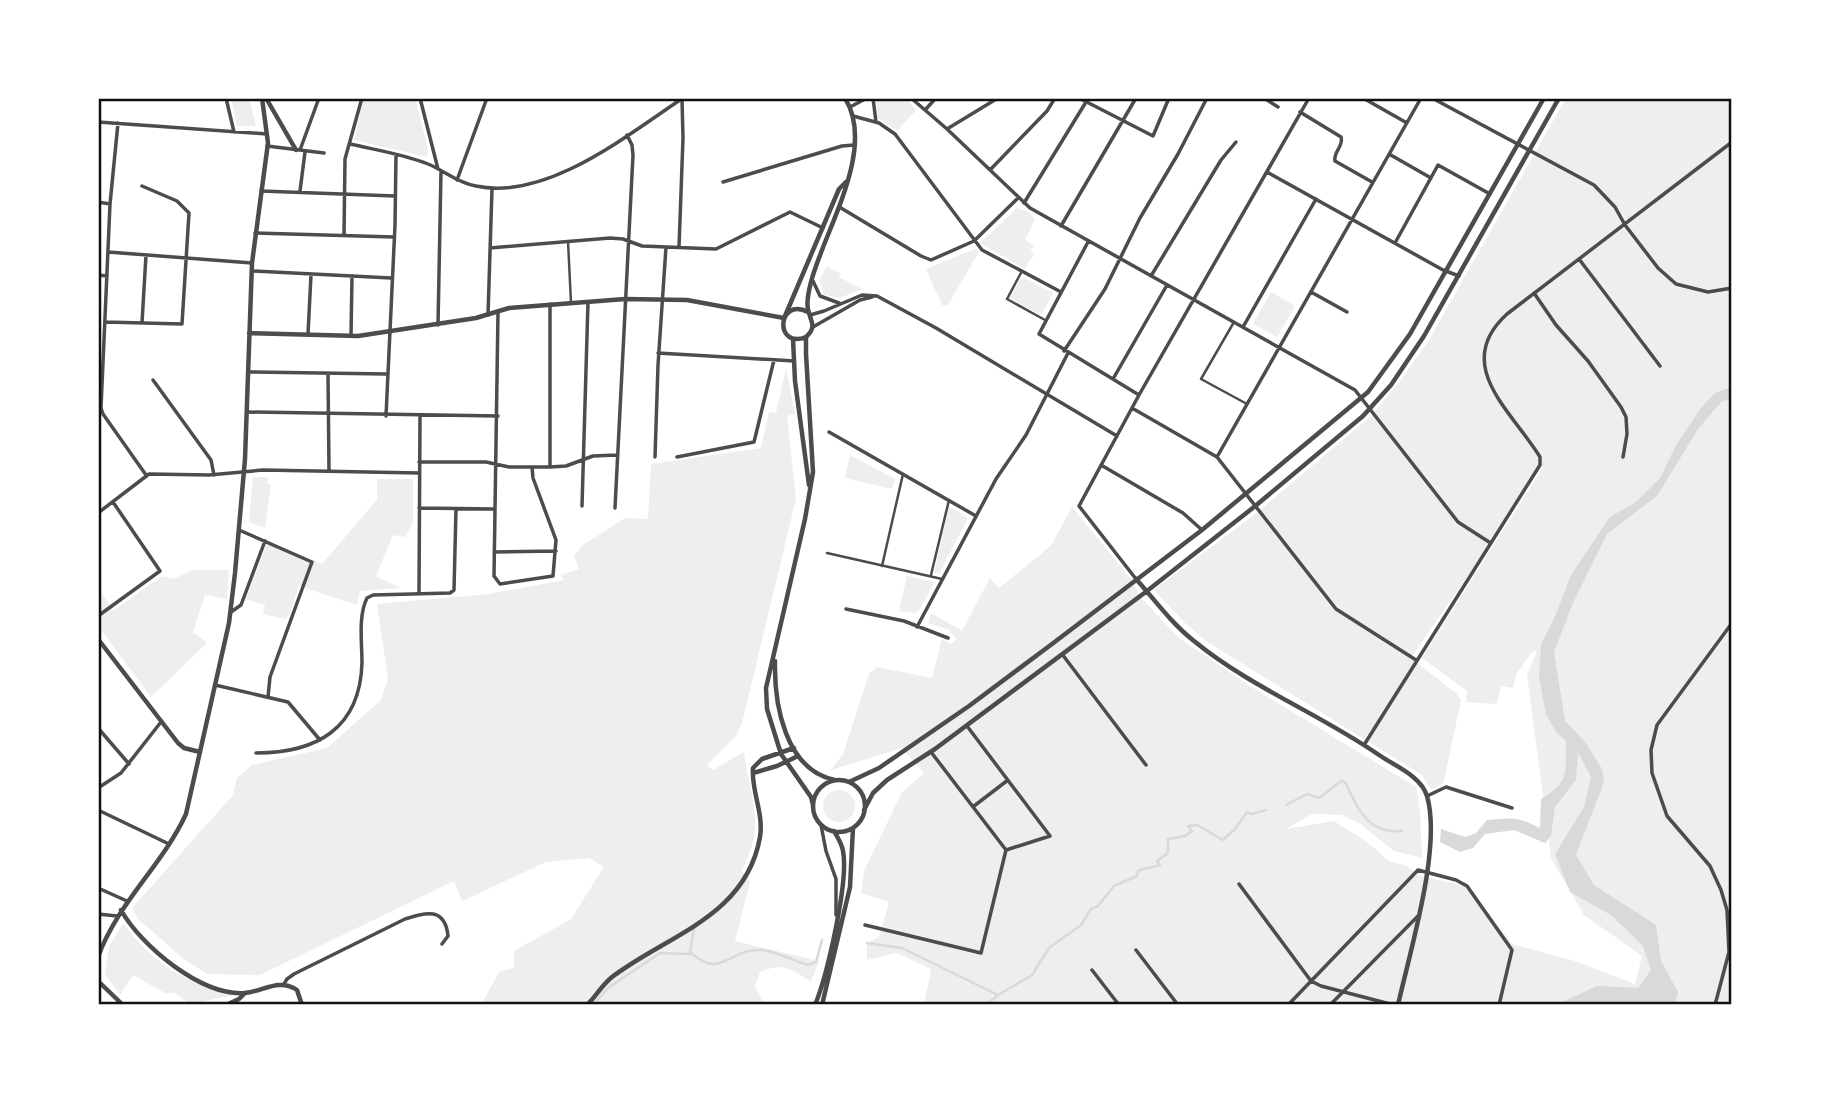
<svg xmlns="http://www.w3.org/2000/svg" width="1830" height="1103" font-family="'Open Sans',sans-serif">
  <rect width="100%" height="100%" fill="#fff"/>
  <path fill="#eee" d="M231 98H249L256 126H237Z
    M364 98H415L428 148 427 157 354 140Z
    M880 98H905L916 110 897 131 878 118 876 100Z
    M1566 98H1732V1005H924L931 969 897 953 867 960V943L879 937 889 902 861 893 864 871 902 792 924 773 902 748 831 770 843 754 869 674 877 667 932 678 942 639 951 644 957 639 949 630 928 623 931 613 961 630 960 634 990 578 999 588 1047 549 1052 544 1072 507 1131 579 1142 599 1179 638 1250 686 1416 787 1420 811 1422 858 1394 851 1360 824 1342 815 1312 814 1286 829 1334 821 1367 842 1389 861 1407 866 1420 876 1467 886 1512 944 1575 961 1635 984 1642 956 1584 915 1551 858 1527 674 1537 651H1533L1517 673 1513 688 1501 686 1497 704 1466 702 1467 691 1422 658 1542 469V460L1484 552 1411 658 1457 694 1461 700 1444 781 1442 784 1431 789 1422 775 1206 641 1184 622 1154 590 1254 515 1371 416 1400 381 1429 340Z
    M1017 208 1029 212 1035 219 1025 240 1034 245 1030 251 1034 254 1025 269 980 243Z
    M975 249 979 252 947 306 942 305 926 269Z
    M827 266 841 274 839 277 862 289 840 298 824 295 819 280Z
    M1025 278 1053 293 1041 315 1009 298 1020 279Z
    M1271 292 1295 306 1277 337 1253 324Z
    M786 368 795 414 787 416 796 499 742 723 736 736 707 765 713 770 744 752C750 799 767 825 741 871L750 881 735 941 819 961 811 981C790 969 783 962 760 972L755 986 765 1005H481L499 972 514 968V951L571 919 604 867 589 858 546 862 462 901 454 881 260 975 207 974 185 960 138 919 132 908 233 795 237 778 252 765 327 748 381 700 388 678 377 604 489 594 564 580 561 575 579 569 574 556 583 545 625 518 648 519 651 464 761 448 769 412 776 413Z
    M850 455 895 479 892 489 845 478Z
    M253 477H268L267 483 271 484 265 528 249 522Z
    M377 479H413V522L405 537 393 535 376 576 400 588 360 591 357 605 299 586 289 615 285 619 263 614 265 605 246 599 267 544 313 563 314 560 322 564 377 500Z
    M949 506 968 518 939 574 934 573Z
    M192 570H229L227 599 205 595 193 632 207 643 151 697 98 626V588L114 610 162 576 174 579Z
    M907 576 935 582 920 609 915 613 899 611Z
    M823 806a16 16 0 1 1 32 0a16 16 0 1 1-32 0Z
    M123 923C152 963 187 984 234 995L190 1004 175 993H165L133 975 120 995 105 974 109 947Z"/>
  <path fill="#d9d9d9" d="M1732 387V399L1722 401 1698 429 1657 496 1607 534 1573 603 1554 652 1565 721 1585 742 1602 769 1604 782 1576 855 1594 885 1656 925 1661 961 1678 992 1675 1005H1556L1597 986 1638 988 1651 970 1643 946 1611 915 1570 892 1555 854 1584 807 1591 777 1578 752 1576 780 1555 807 1551 836 1545 843 1514 830 1485 834 1473 848 1460 852 1440 842 1441 829 1465 837 1476 833 1487 820C1514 818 1516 816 1540 828L1541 799C1571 781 1565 773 1566 741L1556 732 1546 714 1539 677 1541 645 1556 614 1571 575 1610 517 1636 502 1660 478 1675 447 1700 409 1715 393Z"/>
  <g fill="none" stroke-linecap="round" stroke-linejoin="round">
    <path stroke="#d9d9d9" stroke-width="2.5" d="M1286 805 1307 794 1319 798 1341 781 1345 782C1359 810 1367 834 1402 831
      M694 929 690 952C721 981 729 948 761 950 779 952 791 960 808 965L816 962 822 940
      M867 943 902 948 996 994
      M593 1005 608 988 660 953 690 954
      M986 1005 998 995 1032 975 1049 948 1081 925 1091 909 1098 906 1114 886 1137 876 1138 871C1145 867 1153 868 1160 865L1157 861 1168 853V839L1185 836 1192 831 1188 826 1197 825 1223 840 1235 829 1247 812 1252 814 1266 810"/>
    <path stroke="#4c4c4c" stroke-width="2.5" d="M568 241 571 303
      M1022 271 1007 299 1045 320
      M1234 322 1201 379 1247 404
      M827 553 942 579
      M882 566 903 474
      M931 575 949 500"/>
    <path stroke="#4c4c4c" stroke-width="3.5" d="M226 98 234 132
      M420 98 438 169
      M873 98 876 122
      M911 98 947 129 1030 208 1355 390 1458 522 1489 542
      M1079 98 1153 136 1169 98
      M1264 98 1278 107
      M1363 98 1407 123
      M1432 98 1594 185 1615 207 1625 225 1658 268 1676 284 1708 292 1732 288
      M850 107 867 98
      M925 110 936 98
      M1300 112 1341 137C1344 146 1333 152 1335 161L1372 182
      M853 116 879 123 895 134 982 250 1061 292
      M98 122 267 134
      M118 123 110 204 101 408 103 414 146 475
      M947 129 998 98
      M350 144C376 150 403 154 428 164 445 171 458 183 476 186 547 201 627 135 683 98
      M267 146 324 153
      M300 150 319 98
      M1389 154 1431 178
      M990 170 1047 111 1055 98
      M1267 172 1443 270 1459 276
      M457 180 487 98
      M723 182 842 146 854 145
      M261 191 395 196
      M300 191 305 152
      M98 202 110 204
      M1024 203 1086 102
      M841 208 921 256 931 260 974 241 1018 198
      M1061 226 1136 98
      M255 233 394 237
      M344 235 345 159 362 98
      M1088 242 1039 334 1139 395
      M1395 243 1438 165 1490 194
      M679 247 683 138 682 99
      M490 248 610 238 623 239 642 246 716 249 790 212 823 228
      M108 252 252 263
      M1579 259 1660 366
      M252 271 391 278
      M98 275 107 276
      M1151 276 1221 160 1236 142
      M813 281 820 296 839 303
      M1311 292 1347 312
      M1534 293 1556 325 1588 361 1621 407 1626 417 1627 434 1623 457
      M498 312 494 576 500 584 553 576 556 540 533 478 532 467
      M488 315 492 189
      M810 315 824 311 862 295 877 296 936 328 1117 436
      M105 322 182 324 189 213 177 201 142 186
      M142 323 146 255
      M438 325 441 171
      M813 327 860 300 872 297
      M1243 327 1316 199
      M308 334 311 275
      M351 336 352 276
      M1064 351 1105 289 1140 218 1178 154 1207 98
      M658 353 794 361
      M248 372 386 374
      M328 374 329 470
      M1113 379 1167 285
      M153 380 211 460 214 475
      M1132 408 1217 457 1336 609 1416 660
      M247 412 498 416
      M386 416 395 225 396 155
      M829 432 976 516
      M655 457 658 365 666 247
      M677 457 754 442 774 360
      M1217 457 1421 98
      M419 462H486L509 467H550L566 466 593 456 617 455
      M1101 465 1183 513 1202 530
      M550 467V304
      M582 506 588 302
      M419 508 495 509
      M615 508 633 155 632 145 627 135
      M98 513 149 474 209 475 263 470 419 473
      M239 530 312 562 270 677 268 697
      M494 552 556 551
      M1136 579 1079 506 1139 395 1309 98
      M419 594 420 416
      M846 609 904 621 948 638
      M231 612 241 605 265 541
      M98 616 160 571 113 502
      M917 627 996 479 1026 435 1068 353
      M1062 654 1146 765
      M215 685 288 702 320 740
      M967 726 1050 836 1006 850
      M98 728 129 764
      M1364 745 1540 465V457C1512 411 1451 365 1507 314L1732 142
      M931 752 1006 850
      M256 753C316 753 360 729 362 663 362 643 358 616 367 598L373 595 450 593 454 590 456 509
      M98 788 121 773 161 722
      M1427 796 1446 787 1512 808
      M974 806 1008 780
      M98 810 169 844
      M821 825 826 851 836 879V915
      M1239 884 1311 981 1321 986 1394 1005
      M98 888 127 901
      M98 914 117 916
      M865 925 981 953 1006 850
      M1136 950 1178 1005
      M1092 970 1119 1005
      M284 984 287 979 294 974 405 919C426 912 445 907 448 936L442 944
      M1288 1005 1418 870 1456 880 1467 886 1512 950 1499 1005
      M1330 1005 1418 916
      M1715 1005 1729 952 1727 910 1721 890 1710 866 1667 816 1652 773 1651 750 1657 725 1732 623"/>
    <path stroke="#4c4c4c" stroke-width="4.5" d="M266 98 296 150
      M785 316 839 189 846 182
      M249 333 358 336 476 318 509 308 625 299 687 300 784 318
      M806 337C774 350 777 296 808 312
      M793 339 795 381 809 485
      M1136 579C1155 600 1171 623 1194 641 1250 687 1320 714 1379 755 1395 766 1421 776 1427 796 1442 847 1410 951 1398 1005
      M98 639 178 743 184 748 200 752
      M775 661C774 704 785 770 835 780
      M753 773 777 766 798 756
      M813 806a26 26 0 1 1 52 0a26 26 0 1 1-52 0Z
      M849 782 879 768 969 706 1052 644 1202 530 1368 392 1410 334 1544 98
      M813 805 811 797 781 754 767 709 766 688 805 519 813 472 806 354V337C818 326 810 321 808 309 806 301 809 290 811 282 824 231 877 150 845 98
      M864 810 873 793 887 780 935 749 1147 591 1254 507 1363 416 1391 385 1424 336 1559 98
      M121 910C141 946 201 996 245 993 264 991 279 978 297 990L302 1005
      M98 957C118 902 162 866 186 814L229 623 235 573 245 459 252 263 268 143 262 98
      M98 981 123 1005
      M226 1005 239 999 245 993
      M587 1005C596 996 602 985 612 977 667 935 746 917 760 837 764 813 751 791 753 768L762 759 794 748
      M815 1005C827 976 849 881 843 851 842 844 838 838 834 831
      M822 1005 850 887 853 828"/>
  </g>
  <rect width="1830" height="1103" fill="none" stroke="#ffffff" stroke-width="200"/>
  <rect x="100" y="100" width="1630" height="903" fill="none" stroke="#111" stroke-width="2.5"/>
</svg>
